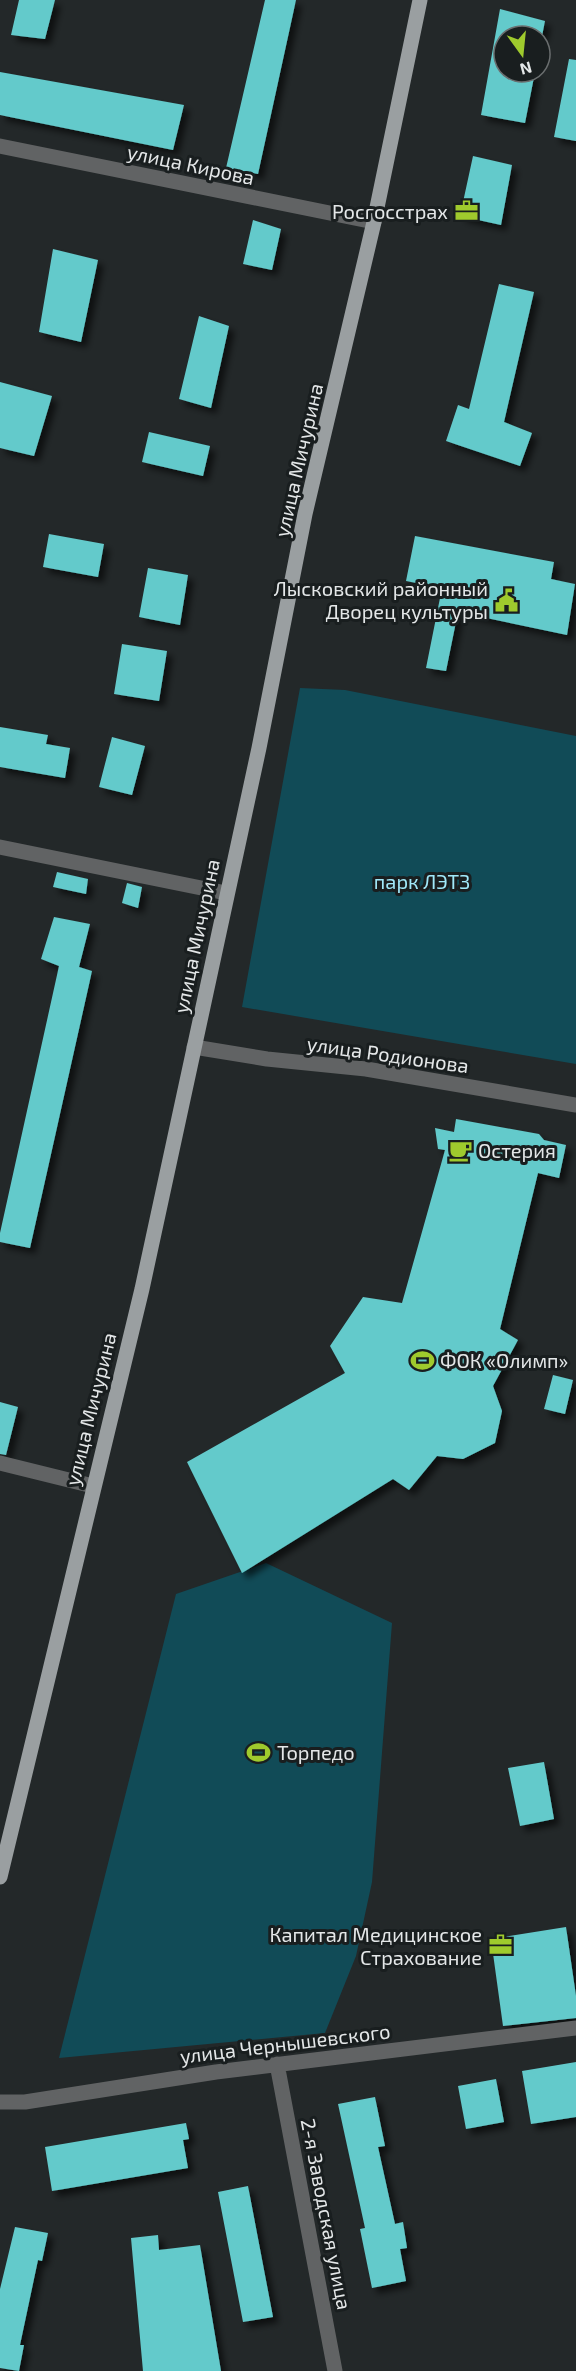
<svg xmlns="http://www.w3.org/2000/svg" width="576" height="2371" font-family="'Exo 2',sans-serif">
  <defs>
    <filter id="shadow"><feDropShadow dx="5.5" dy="5.5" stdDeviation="3" flood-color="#0009"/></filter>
  </defs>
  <rect width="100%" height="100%" fill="#232829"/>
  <path fill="#114b57" d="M300 688 345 690 576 736V1064L242 1007Z
    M266 1563 392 1623 372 1882 356 1956 325 2033 59 2058 176 1594Z"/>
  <path fill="#64cacb" filter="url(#shadow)" d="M19 0H55L45 39 11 35Z
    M265 0H296L258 174 226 168Z
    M500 9 545 21 542 36H504V72H535L525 123 481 115Z
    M569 59 576 60V141L554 137Z
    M0 72 184 105 173 150 0 115Z
    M473 156 512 165 501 225 460 216Z
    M253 220 281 229 272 270 243 264Z
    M53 249 98 260 81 342 39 332Z
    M499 284 534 292 504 422 532 433 520 466 446 441 458 405 469 409Z
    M199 316 229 326 211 408 179 399Z
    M0 382 52 396 34 456 0 448Z
    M149 432 210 446 203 476 142 462Z
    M49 534 104 544 98 577 43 567Z
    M415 536 554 562 551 579 575 584 567 635 458 612 446 671 426 668 442 588 406 581Z
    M148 568 188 575 180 625 139 617Z
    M122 644 167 651 159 701 114 694Z
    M0 727 48 735 46 744 70 748 65 778 0 767Z
    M112 737 145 746 132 795 99 787Z
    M57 872 88 879 86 894 53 887Z
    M127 883 142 887 138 908 122 903Z
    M54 917 90 924 79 967 92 971 30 1248 0 1242V1233L59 966 41 959Z
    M456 1119 539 1134 544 1140 566 1145 559 1178 538 1173 500 1329 518 1340 493 1386 502 1411 495 1443 463 1459 437 1456 409 1490 393 1479 242 1573 187 1462 345 1373 330 1346 363 1297 402 1303 445 1150 438 1149 435 1128 454 1132Z
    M553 1375 573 1380 565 1414 544 1409Z
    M0 1402 18 1407 6 1455 0 1454Z
    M544 1762 554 1819 520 1826 508 1768Z
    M566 1927 576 1996V2018L503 2026 491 1939Z
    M576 2062V2117L531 2124 522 2071Z
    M496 2079 504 2122 466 2129 458 2086Z
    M375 2097 385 2146 378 2147 395 2224 403 2222 407 2248 400 2249 406 2281 372 2288 360 2229 365 2228 338 2104Z
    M186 2123 189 2139 183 2140 188 2168 52 2191 45 2147Z
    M248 2186 273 2317 243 2322 218 2192Z
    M15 2227 48 2233 42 2261 38 2260 20 2345H24L19 2371 0 2368V2289Z
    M158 2235 159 2250 200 2245 221 2371H143L131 2238Z"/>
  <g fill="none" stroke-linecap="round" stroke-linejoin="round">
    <path stroke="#616364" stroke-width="15" d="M0 146 374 222
      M0 847 226 893
      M194 1047 267 1059 366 1069 576 1105
      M0 1463 93 1486
      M277 2064 335 2371
      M0 2102H25L216 2072 576 2028"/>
    <path stroke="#9a9fa1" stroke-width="15" d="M0 1877 142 1289 259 748 305 514 374 222 420 0"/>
  </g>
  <defs>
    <symbol id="office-bare" viewBox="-9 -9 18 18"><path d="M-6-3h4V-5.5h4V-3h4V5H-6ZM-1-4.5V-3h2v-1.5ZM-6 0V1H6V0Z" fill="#9fca2d" stroke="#191e1f" stroke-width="2.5" paint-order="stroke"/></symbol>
    <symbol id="civic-bare" viewBox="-9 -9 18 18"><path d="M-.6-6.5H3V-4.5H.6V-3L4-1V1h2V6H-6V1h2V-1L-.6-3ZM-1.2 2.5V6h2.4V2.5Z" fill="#9fca2d" stroke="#191e1f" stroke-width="2.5" paint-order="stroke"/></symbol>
    <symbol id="cafe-bare" viewBox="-9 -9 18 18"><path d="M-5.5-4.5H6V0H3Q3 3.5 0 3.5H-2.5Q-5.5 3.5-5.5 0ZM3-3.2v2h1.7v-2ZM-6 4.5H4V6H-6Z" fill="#9fca2d" stroke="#191e1f" stroke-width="2.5" paint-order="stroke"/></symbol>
    <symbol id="stadium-bare" viewBox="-9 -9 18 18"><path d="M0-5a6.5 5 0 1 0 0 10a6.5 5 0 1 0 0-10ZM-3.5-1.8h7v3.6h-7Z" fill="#9fca2d" stroke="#191e1f" stroke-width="2.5" paint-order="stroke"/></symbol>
  </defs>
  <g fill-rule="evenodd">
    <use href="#office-bare" x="450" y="194" width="33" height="33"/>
    <use href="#civic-bare" x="490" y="584" width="33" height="33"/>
    <use href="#cafe-bare" x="444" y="1134" width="33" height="33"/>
    <use href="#stadium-bare" x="406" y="1344" width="33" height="33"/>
    <use href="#stadium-bare" x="242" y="1736" width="33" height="33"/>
    <use href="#office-bare" x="484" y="1928" width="33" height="33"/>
  </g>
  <g text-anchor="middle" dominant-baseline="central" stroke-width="6" stroke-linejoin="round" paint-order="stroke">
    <g font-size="20" fill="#e4e7e8" stroke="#191e1f">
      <text transform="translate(191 164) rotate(12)">улица Кирова</text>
      <text transform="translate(298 460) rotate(-77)">улица Мичурина</text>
      <text transform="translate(196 936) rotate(-78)">улица Мичурина</text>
      <text transform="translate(388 1054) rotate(8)">улица Родионова</text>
      <text transform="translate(90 1409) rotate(-76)">улица Мичурина</text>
      <text transform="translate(285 2043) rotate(-7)">улица Чернышевского</text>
      <text transform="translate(327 2214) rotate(79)">2-я Заводская улица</text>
    </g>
    <g font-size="20" fill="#e4e7e8" stroke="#191e1f" text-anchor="end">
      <text x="448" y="211">Росгосстрах</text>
      <text x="488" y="588">Лысковский районный<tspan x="488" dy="23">Дворец культуры</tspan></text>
      <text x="478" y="1150" text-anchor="start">Остерия</text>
      <text x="440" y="1360" text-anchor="start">ФОК «Олимп»</text>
      <text x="277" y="1752" text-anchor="start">Торпедо</text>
      <text x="482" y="1934">Капитал Медицинское<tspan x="482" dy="23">Страхование</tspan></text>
    </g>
    <g font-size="20" fill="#a0e8f9" stroke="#191e1f">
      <text x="422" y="881">парк ЛЭТЗ</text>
    </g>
  </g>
  <g transform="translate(522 54) rotate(165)"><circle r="28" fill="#191e1f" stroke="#6a6e6f" stroke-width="1.5"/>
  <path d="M0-4.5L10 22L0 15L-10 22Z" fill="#9fca2d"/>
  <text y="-9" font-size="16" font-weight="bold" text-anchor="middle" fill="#e4e7e8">N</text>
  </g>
</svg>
